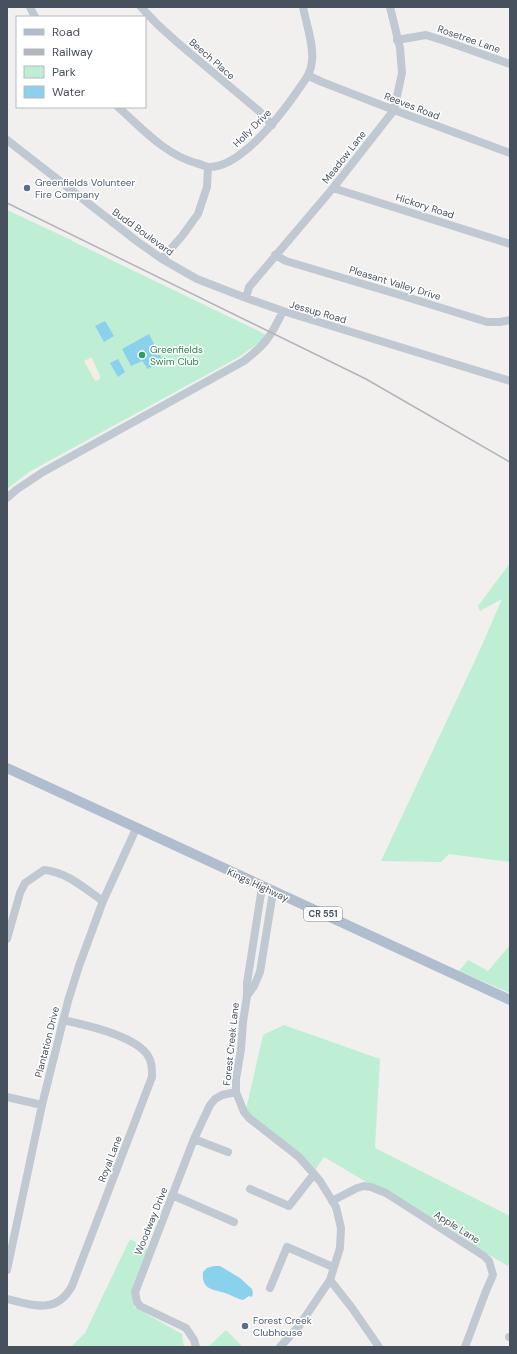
<svg xmlns="http://www.w3.org/2000/svg" width="517" height="1354" font-family="'DM Sans',sans-serif">
  <rect width="100%" height="100%" fill="#f2efef"/>
  <path fill="#beefd4" d="M7 210 69 239H70L72 241 269 336 239 357 29 472 7 489Z
    M510 563V862L449 854 441 862 381 861 478 654 502 599 480 611 478 606Z
    M510 945V993L459 971 468 960 488 971Z
    M284 1025 380 1059 375 1148 510 1216V1261L508 1266 324 1157 313 1173 245 1114 263 1035Z
    M130 1239 154 1253 134 1307 182 1334 184 1347H71L85 1333Z
    M226 1330 243 1347H208Z"/>
  <path fill="#f3eee0" d="M90 358H92L100 376V379L96 381 94 379 84 361Z"/>
  <path fill="#8ad2ec" d="M105 321 114 336 104 342 95 326Z
    M149 334 163 361 148 369 142 361 131 366 122 349Z
    M118 359 125 372 118 377 110 363Z
    M214 1266H220L240 1278 252 1289 253 1293 252 1297 249 1296 243 1300C238 1299 233 1296 228 1294 215 1289 201 1291 203 1272L207 1268Z"/>
  <g fill="none" stroke-linecap="round" stroke-linejoin="round">
    <path stroke="#c0c9d1" stroke-width="8" d="M30 7 35 17
      M141 7 157 24 178 43 259 111 272 125
      M397 40 426 35 445 41 510 64
      M309 76 322 82 394 110 510 153
      M118 107C142 128 164 154 196 163 200 164 204 166 208 167 239 169 280 116 296 93 303 82 311 75 312 61 314 45 306 23 303 7
      M7 140 138 242 162 259 197 279 246 298 283 311 510 381
      M333 188 510 244
      M275 255 286 261 400 295 487 322H500L510 320
      M162 259 182 236 198 214 207 187 208 167
      M246 298 249 287 333 188 394 110 402 73 400 48 390 7
      M7 498 16 490 43 472 244 361C266 344 271 336 283 311
      M262 887 247 983V996L243 1022 241 1049 236 1079V1092L244 1112 249 1118 299 1157 320 1181 336 1207 341 1228 340 1248 330 1280 299 1326 280 1347
      M7 939 20 893 25 883 44 870C67 872 84 888 103 901
      M247 996 254 986 260 972 273 892
      M7 1097 42 1105
      M194 1139 228 1152
      M250 1189 289 1206 314 1174
      M172 1195 234 1222
      M332 1201 357 1188 364 1186 371 1187 386 1193 484 1256 489 1261 493 1275 486 1291 465 1347
      M7 1270 42 1105 68 1001 79 966 103 901 136 829
      M330 1280 352 1308 379 1347
      M270 1288 287 1247 333 1267
      M7 1299C33 1305 56 1315 72 1286L152 1077C152 1068 152 1060 146 1053 131 1035 86 1025 63 1020
      M509 1337H510
      M196 1347 194 1340 186 1328 140 1306 137 1302 135 1292 194 1139 210 1105 215 1099 222 1095 236 1092"/>
    <path stroke="#afbdce" stroke-width="10" d="M7 768 510 1000"/>
    <path stroke="#b1b4ba" stroke-width="1.5" d="M7 203 366 379 510 462"/>
  </g>
  <g fill="#5c6f8a" stroke="#fff" stroke-width="1.5">
    <circle cx="27" cy="188" r="4"/>
    <circle cx="245" cy="1326" r="4"/>
  </g>
  <circle fill="#2e9e5b" stroke="#fff" stroke-width="1.5" cx="142" cy="355" r="4"/>
  <g text-anchor="middle" dominant-baseline="central" stroke-width="3" stroke-linejoin="round" paint-order="stroke">
    <rect fill="#fff" stroke="#7e858e" stroke-width="1" x="304" y="907" width="38" height="14" rx="3"/>
    <g font-size="9" font-weight="bold" fill="#47515d">
      <text x="323" y="914">CR 551</text>
    </g>
    <g font-size="10" fill="#47515d" stroke="#fff">
      <text transform="translate(469 39) rotate(19)">Rosetree Lane</text>
      <text transform="translate(212 59) rotate(41)">Beech Place</text>
      <text transform="translate(412 106) rotate(21)">Reeves Road</text>
      <text transform="translate(252 128) rotate(-45)">Holly Drive</text>
      <text transform="translate(344 157) rotate(-52)">Meadow Lane</text>
      <text transform="translate(425 206) rotate(18)">Hickory Road</text>
      <text transform="translate(143 232) rotate(36)">Budd Boulevard</text>
      <text transform="translate(395 283) rotate(17)">Pleasant Valley Drive</text>
      <text transform="translate(318 312) rotate(16)">Jessup Road</text>
      <text transform="translate(258 885) rotate(25)">Kings Highway</text>
      <text transform="translate(47 1042) rotate(-76)">Plantation Drive</text>
      <text transform="translate(231 1044) rotate(-84)">Forest Creek Lane</text>
      <text transform="translate(110 1159) rotate(-69)">Royal Lane</text>
      <text transform="translate(151 1221) rotate(-68)">Woodway Drive</text>
      <text transform="translate(457 1227) rotate(32)">Apple Lane</text>
    </g>
    <g font-size="10" fill="#4e5e75" stroke="#fff" text-anchor="start">
      <text x="35" y="182">Greenfields Volunteer<tspan x="35" dy="12">Fire Company</tspan></text>
      <text x="253" y="1320">Forest Creek<tspan x="253" dy="12">Clubhouse</tspan></text>
    </g>
    <g font-size="10" fill="#27864d" stroke="#fff" text-anchor="start">
      <text x="150" y="349">Greenfields<tspan x="150" dy="12">Swim Club</tspan></text>
    </g>
  </g>
  <rect width="517" height="1354" fill="none" stroke="#47515d" stroke-width="16"/>
  <rect x="16" y="16" width="130" height="92" fill="#ffffff" stroke="#b5b9be"/>
  <rect x="24" y="29" width="20" height="6" fill="#afbdce" stroke="#b5b9be"/>
  <text x="52" y="36" font-size="12" fill="#47515d">Road</text>
  <rect x="24" y="49" width="20" height="6" fill="#b1b4ba" stroke="#b5b9be"/>
  <text x="52" y="56" font-size="12" fill="#47515d">Railway</text>
  <rect x="24" y="66" width="20" height="12" fill="#beefd4" stroke="#b5b9be"/>
  <text x="52" y="76" font-size="12" fill="#47515d">Park</text>
  <rect x="24" y="86" width="20" height="12" fill="#8ad2ec" stroke="#b5b9be"/>
  <text x="52" y="96" font-size="12" fill="#47515d">Water</text>
</svg>
